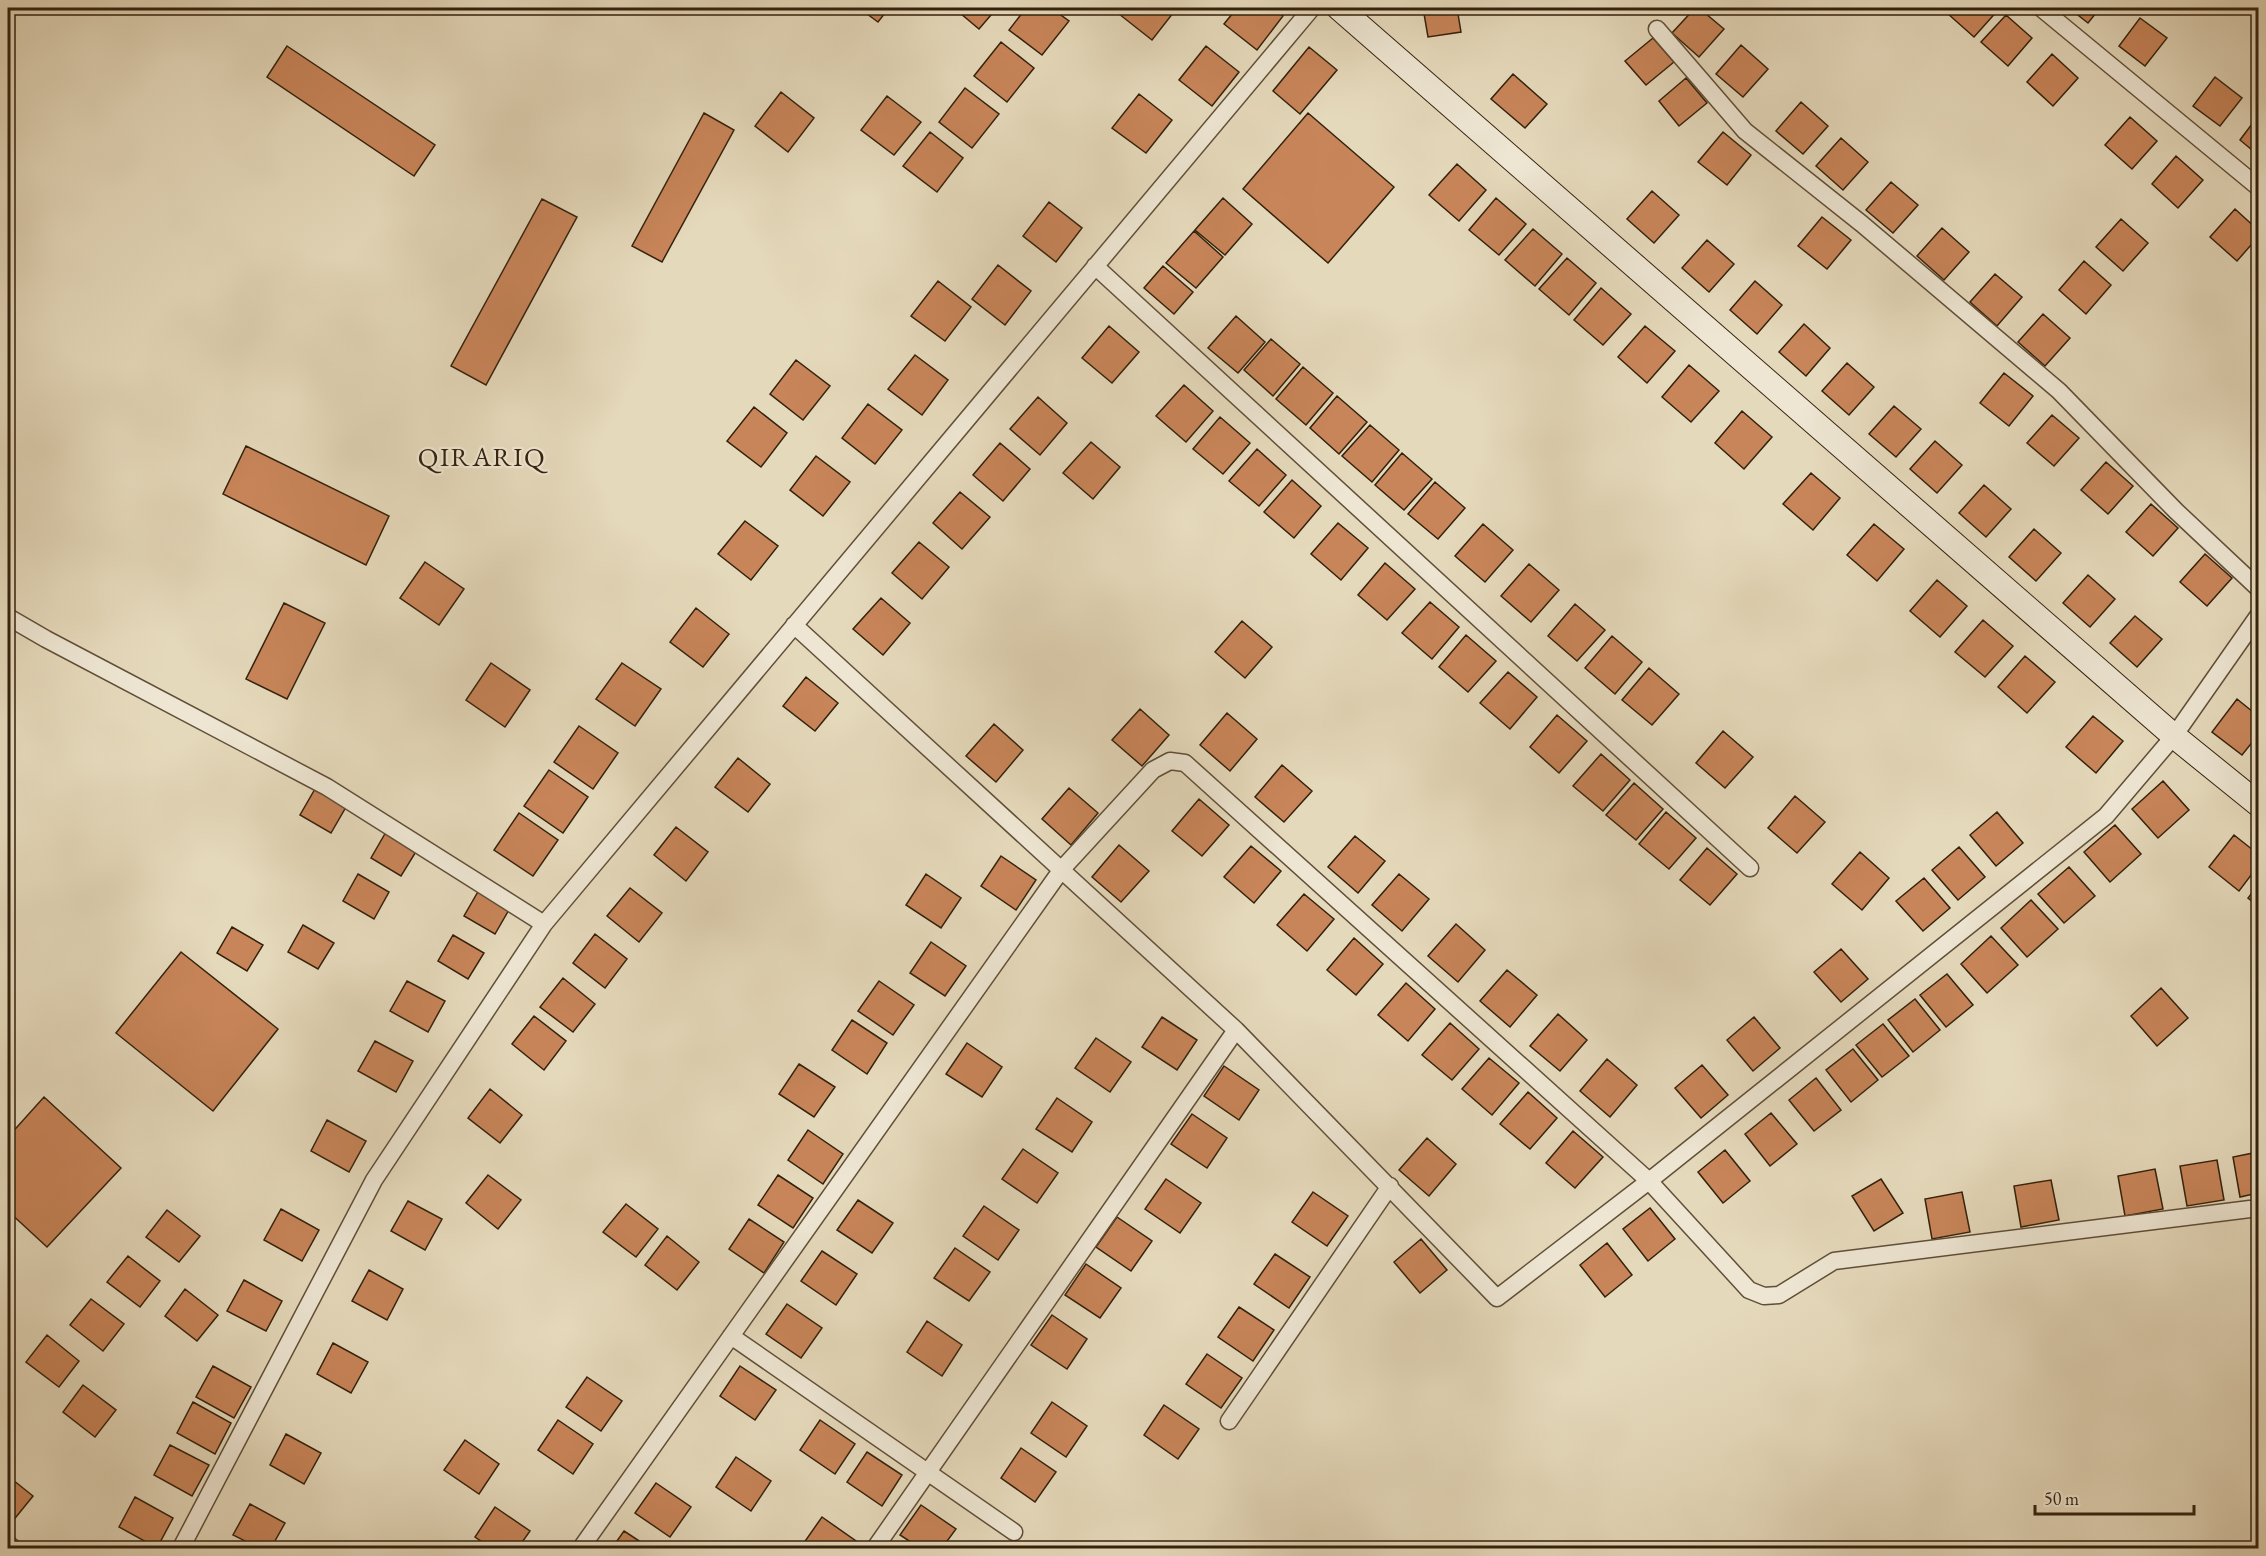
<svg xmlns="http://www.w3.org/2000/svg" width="2266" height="1556" font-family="'EB Garamond',serif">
  <rect width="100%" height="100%" fill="#e5d9bb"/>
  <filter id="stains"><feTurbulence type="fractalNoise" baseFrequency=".00333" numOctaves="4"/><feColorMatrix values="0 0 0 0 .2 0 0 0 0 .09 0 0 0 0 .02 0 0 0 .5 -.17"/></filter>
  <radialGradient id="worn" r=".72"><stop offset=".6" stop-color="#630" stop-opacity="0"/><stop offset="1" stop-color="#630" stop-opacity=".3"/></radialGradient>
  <path fill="#c88559" stroke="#33210d" stroke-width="1.5" d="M859 8H889L878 22Z
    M954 8H997L979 29Z
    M1026 8H1051L1069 21 1042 55 1009 30Z
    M1124 8H1177L1152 40 1119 14Z
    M1237 8H1272L1283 16 1257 50 1224 24Z
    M1423 8H1457L1461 32 1428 37Z
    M1695 8H1699L1724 29 1699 57 1672 33Z
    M1952 8H1998L1999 9 1974 37 1947 13Z
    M2069 8H2100L2088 23Z
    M2006 15 2032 38 2008 66 1981 42Z
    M2140 18 2167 38 2145 66 2119 46Z
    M1653 38 1674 62 1646 85 1625 61Z
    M1001 42 1034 68 1007 102 974 76Z
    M1741 45 1768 69 1743 97 1716 74Z
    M287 46 435 145 414 176 267 77Z
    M1206 46 1239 72 1212 106 1179 80Z
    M1309 47 1337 70 1300 114 1273 91Z
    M2052 54 2078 78 2053 106 2027 82Z
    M1513 74 1547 104 1525 128 1491 99Z
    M2215 77 2242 98 2220 126 2193 106Z
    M1686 78 1707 103 1679 126 1659 101Z
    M965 88 999 114 972 148 939 122Z
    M781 92 814 118 788 152 755 126Z
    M1139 94 1172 120 1146 153 1112 128Z
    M887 96 921 122 894 155 861 130Z
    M1801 102 1828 126 1803 154 1776 131Z
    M704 113 734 130 662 262 632 246Z
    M1308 113 1394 187 1328 263 1243 189Z
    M2258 116V155L2240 140Z
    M2130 117 2157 141 2132 169 2105 145Z
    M930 132 963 158 937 192 903 166Z
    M1723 132 1751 155 1727 185 1698 162Z
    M1841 138 1868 162 1843 190 1816 166Z
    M2176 156 2203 180 2178 208 2152 184Z
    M1457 164 1486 190 1459 221 1429 195Z
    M1891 182 1918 205 1893 233 1866 210Z
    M1652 191 1679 215 1654 243 1627 219Z
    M1223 198 1252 224 1225 255 1195 230Z
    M1496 198 1526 224 1499 255 1469 230Z
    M542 199 577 217 486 385 451 366Z
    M1049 202 1082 228 1056 262 1023 236Z
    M2235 209 2258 230V237L2237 261 2210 237Z
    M1822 217 1851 240 1827 269 1798 246Z
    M2121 219 2148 243 2123 271 2096 247Z
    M1942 228 1969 252 1944 280 1917 256Z
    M1533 229 1562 254 1535 286 1505 260Z
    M1194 231 1223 257 1196 288 1166 263Z
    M1707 240 1734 264 1709 292 1682 268Z
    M1567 258 1596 283 1569 315 1539 289Z
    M2084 261 2111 285 2086 314 2059 290Z
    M998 265 1031 291 1005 325 972 299Z
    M1163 266 1193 292 1174 314 1144 288Z
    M1995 274 2022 297 1997 326 1970 302Z
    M938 281 971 307 945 341 911 316Z
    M1755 281 1782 305 1757 334 1730 310Z
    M1601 288 1631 314 1603 345 1574 320Z
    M2043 314 2070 338 2045 366 2018 342Z
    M1236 316 1265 342 1238 373 1208 348Z
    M1804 324 1830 348 1806 376 1779 352Z
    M1109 326 1139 352 1112 383 1082 358Z
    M1645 326 1675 351 1647 383 1618 357Z
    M1271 339 1300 364 1273 396 1244 370Z
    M915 355 948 380 922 415 888 389Z
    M796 360 830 386 803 420 770 394Z
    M1847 363 1874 387 1849 415 1822 391Z
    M1689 365 1719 391 1691 422 1662 397Z
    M1303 367 1333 393 1306 425 1276 399Z
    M2004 373 2033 396 2009 426 1980 403Z
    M1184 385 1213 411 1186 442 1156 416Z
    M1337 396 1367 422 1339 454 1310 428Z
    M1038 397 1067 423 1040 455 1010 429Z
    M868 404 902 430 875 464 842 438Z
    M1894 406 1921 429 1896 457 1869 434Z
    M754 407 787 433 761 467 727 441Z
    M1742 411 1772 437 1744 469 1715 443Z
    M2052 415 2079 438 2054 466 2027 443Z
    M1220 417 1250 443 1223 474 1193 449Z
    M1370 425 1399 450 1372 482 1342 456Z
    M1935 441 1962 465 1937 493 1910 469Z
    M1091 442 1120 467 1093 499 1063 473Z
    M1000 443 1030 469 1003 501 973 475Z
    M246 446 389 516 366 565 223 494Z
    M1257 449 1286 475 1259 506 1229 481Z
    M1402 453 1432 479 1404 510 1375 485Z
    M816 456 850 482 823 516 790 490Z
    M2106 462 2133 486 2108 514 2081 490Z
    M1811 473 1840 498 1813 530 1783 504Z
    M1292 480 1321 506 1294 538 1264 512Z
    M1435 482 1465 508 1438 539 1408 514Z
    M1984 485 2011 509 1986 537 1959 513Z
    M960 492 990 517 962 549 933 523Z
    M2151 504 2178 528 2153 556 2126 532Z
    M745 521 778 546 751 580 718 554Z
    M1338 523 1368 548 1341 580 1311 554Z
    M1483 524 1513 550 1485 582 1455 556Z
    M1874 524 1904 549 1877 581 1847 555Z
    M2034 529 2061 553 2036 581 2009 557Z
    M919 542 949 567 922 599 892 573Z
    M2205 554 2232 578 2207 606 2180 582Z
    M425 562 464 589 439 625 400 598Z
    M1385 563 1415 589 1387 620 1358 595Z
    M1529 564 1559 590 1531 622 1501 596Z
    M2088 575 2115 599 2090 627 2063 603Z
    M1937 580 1967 606 1940 637 1910 611Z
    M881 598 910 623 883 655 853 629Z
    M1430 602 1459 627 1432 659 1402 633Z
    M284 603 325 623 287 699 246 679Z
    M1575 604 1605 630 1577 661 1548 636Z
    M696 608 729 634 703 667 670 642Z
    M2135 616 2162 639 2137 667 2110 643Z
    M1983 620 2013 646 1985 677 1955 652Z
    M1242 621 1272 647 1245 678 1215 652Z
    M1466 635 1496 661 1468 692 1439 667Z
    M1612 636 1642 662 1615 694 1585 668Z
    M2025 656 2055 682 2027 713 1998 687Z
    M491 663 530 690 505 727 466 700Z
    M622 663 661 689 635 726 596 699Z
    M1649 668 1679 694 1652 725 1622 700Z
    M1508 672 1537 697 1510 729 1480 703Z
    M806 677 838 703 815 731 783 706Z
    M2237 699 2258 716V735L2242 755 2212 732Z
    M1140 709 1169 735 1142 766 1112 740Z
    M1227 713 1257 739 1230 771 1200 745Z
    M1557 715 1587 741 1559 773 1530 747Z
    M2093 716 2123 741 2096 773 2066 747Z
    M994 724 1023 750 996 782 966 756Z
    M579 726 618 753 593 789 554 762Z
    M1723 731 1753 757 1725 788 1696 763Z
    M1601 754 1630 780 1603 811 1573 786Z
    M738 758 770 784 748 812 715 787Z
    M1282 765 1312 791 1284 822 1255 797Z
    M549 770 588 797 563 833 524 806Z
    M2163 781 2189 810 2158 838 2132 809Z
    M1634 783 1663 809 1636 840 1606 815Z
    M1069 788 1098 813 1071 845 1042 819Z
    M315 789 346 807 331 833 300 815Z
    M1795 796 1825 822 1797 853 1768 828Z
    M1199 799 1229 825 1202 856 1172 831Z
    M1666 812 1696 838 1669 869 1639 844Z
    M1997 812 2023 843 1996 866 1970 835Z
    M519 813 558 840 533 876 494 850Z
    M2115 825 2141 854 2110 882 2084 852Z
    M676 827 708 852 686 881 654 855Z
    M386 832 417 850 401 876 371 858Z
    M2234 835 2258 854V866L2239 891 2209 867Z
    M1355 836 1385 861 1358 893 1328 867Z
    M1119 845 1149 871 1121 902 1092 877Z
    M1251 846 1281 871 1254 903 1224 877Z
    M1959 847 1985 877 1958 900 1932 870Z
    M1707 848 1737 874 1710 905 1680 880Z
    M1860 852 1889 878 1862 910 1832 884Z
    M1001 856 1036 880 1016 910 981 886Z
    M2069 867 2095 896 2064 923 2038 894Z
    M358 874 389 892 374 919 343 901Z
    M926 874 961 898 941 928 906 905Z
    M1399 874 1429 899 1402 931 1372 905Z
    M1924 878 1950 908 1923 931 1896 901Z
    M2258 885V906L2248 898Z
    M630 888 662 913 639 942 607 916Z
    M479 890 510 908 495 934 464 916Z
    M1304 894 1334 919 1307 951 1277 925Z
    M2031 900 2058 929 2027 957 2001 928Z
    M1456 924 1485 950 1458 982 1428 956Z
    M303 925 334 943 318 969 288 952Z
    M232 927 263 945 247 971 217 953Z
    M595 934 627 959 605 988 573 963Z
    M453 935 484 953 468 979 438 961Z
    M1991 936 2018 965 1987 993 1961 964Z
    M1354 938 1383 964 1356 995 1327 970Z
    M931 942 966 966 945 996 910 973Z
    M1841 949 1868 979 1841 1002 1814 972Z
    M181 952 278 1029 213 1111 116 1033Z
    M1507 970 1537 995 1510 1027 1480 1001Z
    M1947 974 1973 1005 1946 1027 1920 995Z
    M563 978 595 1004 573 1032 540 1007Z
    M407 981 445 1001 428 1032 390 1011Z
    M879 981 914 1005 893 1035 858 1011Z
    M1406 983 1435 1009 1408 1041 1378 1015Z
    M2161 988 2188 1018 2157 1046 2131 1016Z
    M1915 999 1940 1030 1913 1052 1888 1020Z
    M1558 1014 1587 1040 1560 1071 1530 1046Z
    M534 1016 566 1041 544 1070 512 1044Z
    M1162 1017 1197 1040 1177 1070 1142 1047Z
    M1754 1017 1780 1048 1753 1071 1727 1040Z
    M852 1020 887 1043 867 1074 832 1050Z
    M1450 1023 1479 1049 1452 1080 1422 1055Z
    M1883 1024 1909 1056 1882 1077 1856 1045Z
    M1096 1038 1131 1062 1110 1092 1075 1068Z
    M375 1041 413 1061 396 1092 358 1071Z
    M967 1043 1002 1067 982 1097 946 1074Z
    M1853 1049 1878 1080 1851 1102 1826 1070Z
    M1489 1058 1519 1083 1492 1115 1462 1089Z
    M1607 1059 1637 1085 1610 1117 1580 1091Z
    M799 1064 835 1087 814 1117 779 1094Z
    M1702 1065 1728 1095 1701 1118 1675 1088Z
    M1224 1066 1259 1090 1239 1120 1204 1096Z
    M1816 1078 1841 1110 1814 1131 1789 1100Z
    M490 1089 522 1115 500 1143 468 1118Z
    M1528 1092 1557 1118 1530 1149 1500 1124Z
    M44 1097 121 1168 47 1247 8 1211V1137Z
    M1057 1098 1092 1122 1072 1152 1036 1129Z
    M1771 1113 1797 1144 1770 1166 1745 1134Z
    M1192 1114 1227 1138 1207 1168 1171 1144Z
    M327 1120 366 1141 349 1172 311 1151Z
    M808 1130 843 1154 823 1184 788 1160Z
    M1573 1131 1603 1157 1575 1188 1546 1163Z
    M1427 1138 1456 1164 1429 1196 1399 1170Z
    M1023 1149 1058 1173 1037 1203 1002 1179Z
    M1725 1150 1750 1181 1723 1203 1698 1172Z
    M2258 1152V1193L2240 1197 2233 1157Z
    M2217 1160 2224 1200 2187 1206 2180 1166Z
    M2155 1169 2163 1209 2125 1216 2118 1176Z
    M488 1175 521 1200 498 1229 466 1203Z
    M778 1175 813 1198 793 1228 758 1205Z
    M1166 1179 1201 1203 1180 1233 1145 1209Z
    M1881 1179 1903 1213 1874 1231 1852 1196Z
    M2051 1180 2059 1220 2021 1227 2014 1186Z
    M1313 1192 1348 1216 1327 1246 1292 1222Z
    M1962 1192 1970 1232 1932 1239 1925 1199Z
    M858 1200 893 1223 872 1253 837 1230Z
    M408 1201 442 1219 425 1250 391 1231Z
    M626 1204 658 1229 636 1257 603 1232Z
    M984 1206 1019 1230 998 1260 963 1236Z
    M1650 1208 1675 1239 1648 1261 1623 1229Z
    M281 1209 319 1230 302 1261 264 1240Z
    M167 1210 200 1236 179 1262 146 1237Z
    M1117 1217 1152 1241 1131 1271 1096 1247Z
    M749 1219 784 1242 764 1273 729 1249Z
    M667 1236 699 1262 677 1290 645 1265Z
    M1421 1239 1447 1270 1420 1293 1394 1262Z
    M1607 1243 1632 1275 1605 1297 1580 1265Z
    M955 1248 990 1272 969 1301 934 1278Z
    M822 1251 857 1274 836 1305 801 1281Z
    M1275 1254 1310 1277 1289 1308 1254 1284Z
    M128 1256 160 1281 140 1307 107 1282Z
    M1086 1264 1121 1288 1100 1318 1065 1295Z
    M369 1270 403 1289 387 1320 352 1301Z
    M244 1280 282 1301 266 1331 227 1311Z
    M185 1289 218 1315 197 1341 165 1316Z
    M91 1299 124 1324 103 1351 70 1325Z
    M787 1304 822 1328 801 1358 766 1334Z
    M1239 1307 1274 1330 1253 1361 1218 1337Z
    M1052 1315 1087 1339 1067 1369 1031 1345Z
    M927 1321 962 1345 942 1376 907 1352Z
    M47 1335 79 1361 59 1387 26 1362Z
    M333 1343 368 1362 351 1393 317 1374Z
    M1207 1354 1242 1378 1221 1408 1186 1384Z
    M213 1366 251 1387 234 1418 196 1397Z
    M740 1366 776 1390 755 1420 720 1396Z
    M587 1377 622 1401 601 1431 566 1407Z
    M83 1385 116 1410 95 1437 63 1412Z
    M193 1402 231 1423 215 1454 177 1433Z
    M1052 1402 1087 1426 1066 1457 1031 1433Z
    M1164 1405 1199 1429 1178 1459 1144 1435Z
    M558 1420 593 1444 573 1474 538 1450Z
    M820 1420 855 1444 835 1474 800 1450Z
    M286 1434 321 1453 304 1484 270 1465Z
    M465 1440 499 1464 479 1494 444 1470Z
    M170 1445 209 1465 192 1496 154 1475Z
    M1021 1448 1056 1472 1035 1502 1001 1478Z
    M867 1452 902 1475 882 1506 847 1482Z
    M736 1457 771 1481 751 1511 716 1487Z
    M8 1476 33 1496 12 1522 8 1519Z
    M656 1483 691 1507 670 1537 635 1513Z
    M135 1497 173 1518 157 1548 119 1527Z
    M250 1504 285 1523 271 1548H259L233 1535Z
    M921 1505 956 1529 942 1548H920L900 1535Z
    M495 1507 530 1531 518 1548H491L475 1537Z
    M822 1517 856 1541 851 1548 801 1547Z
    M624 1531 650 1548H612Z"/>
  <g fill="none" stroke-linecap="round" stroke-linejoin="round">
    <defs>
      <path id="street" d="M2041 8 2258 187
        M1657 29 1745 131 1862 224 2059 391 2176 511 2258 588
        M1095 266 1750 868
        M8 617 46 639 327 787 544 924
        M794 625 1236 1030 1497 1298 1649 1181 2106 816 2174 736 2258 616
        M731 1336 1014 1532
        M1229 1421 1390 1186
        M8 1544 13 1548
        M181 1548 374 1180 544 924 1312 8
        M581 1548 1062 869 1153 770 1170 761 1185 763 1649 1181 1749 1290 1764 1296 1779 1295 1834 1261 2250 1209
        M875 1548 1236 1030"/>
      <path id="secondary" d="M1339 8 2174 736 2258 804"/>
    </defs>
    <use href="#street" stroke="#604f38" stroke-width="19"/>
    <use href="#secondary" stroke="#33210d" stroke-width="26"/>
    <use href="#street" stroke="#eee6d3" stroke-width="16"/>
    <use href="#secondary" stroke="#eee6d3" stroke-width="24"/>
  </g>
  <g text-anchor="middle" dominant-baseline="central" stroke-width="4.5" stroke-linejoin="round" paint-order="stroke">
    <g font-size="27" letter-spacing="1.5" fill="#33210d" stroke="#eee6d3">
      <text x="482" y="456">QIRARIQ</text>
    </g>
  </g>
  <rect width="2266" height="1556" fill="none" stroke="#e5d9bb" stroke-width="30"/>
  <rect x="9" y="9" width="2248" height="1538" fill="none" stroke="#33210d" stroke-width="3"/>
  <rect x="15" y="15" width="2236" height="1526" fill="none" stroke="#33210d" stroke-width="1.5"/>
  <path d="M2035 1505v9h159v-9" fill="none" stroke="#33210d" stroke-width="3"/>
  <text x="2044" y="1505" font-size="18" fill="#33210d" stroke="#eee6d3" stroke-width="4.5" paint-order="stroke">50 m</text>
  <rect width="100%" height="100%" filter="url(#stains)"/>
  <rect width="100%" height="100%" fill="url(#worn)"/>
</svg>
